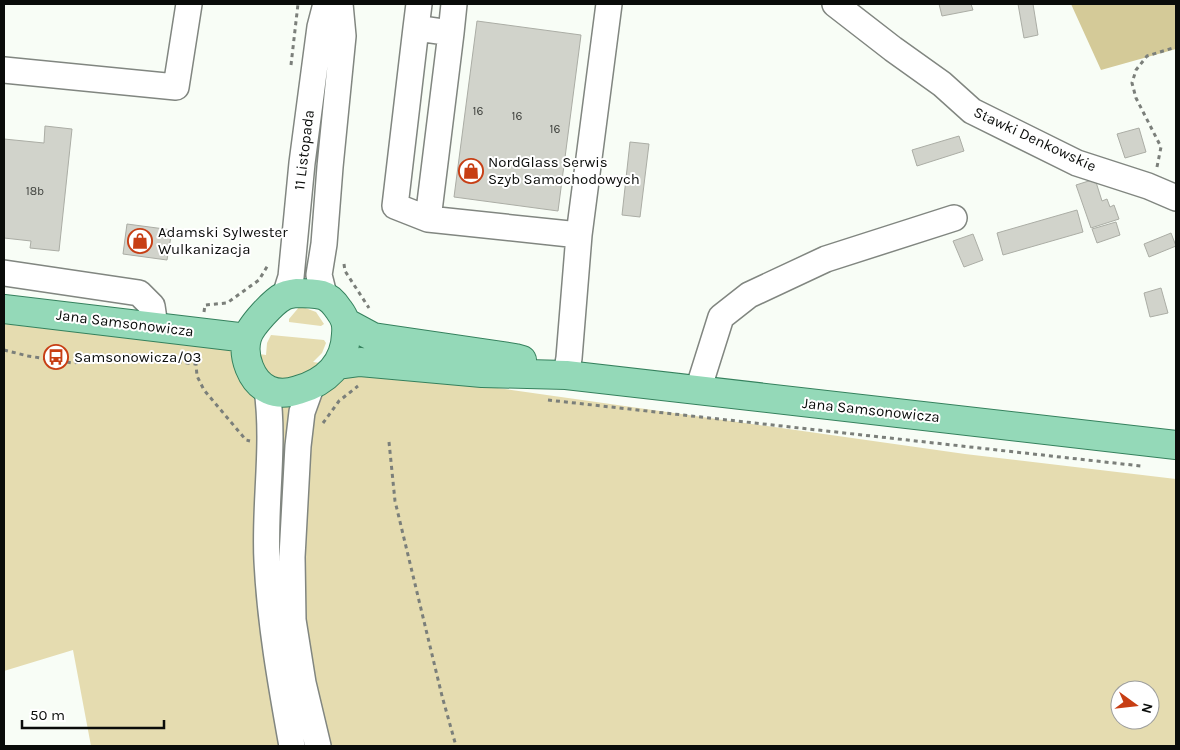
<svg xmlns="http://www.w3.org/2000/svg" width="1180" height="750" font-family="Karla,sans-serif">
  <rect width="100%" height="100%" fill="#f8fdf6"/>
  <path fill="#e5dcb0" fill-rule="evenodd" d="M300 306 316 312 324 324 321 326 289 322V319Z
    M4 324 196 345 266 355 267 343 271 335 324 340 326 343 322 353 313 362 965 454 1176 479V746H91L73 650 4 671ZM1120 690H1150V720H1120Z"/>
  <path fill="#d4ca98" d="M1071 4H1176V49L1101 70Z"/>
  <path fill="#d1d3cb" stroke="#abada5" d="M939 4H971L973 10 942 16Z
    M1018 4H1033L1038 35 1024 38Z
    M477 21 581 35 558 211 454 197Z
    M45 126 72 129 59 251 30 248 31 241 4 238V139L44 143Z
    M1139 128 1146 152 1125 158 1117 134Z
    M959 136 964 151 917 166 912 150Z
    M630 142 649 144 640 217 622 215Z
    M1095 179 1102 201 1107 199 1110 207 1114 205 1119 219 1091 228 1076 185Z
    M1077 210 1083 232 1003 255 997 233Z
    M1116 222 1120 235 1097 243 1092 229Z
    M127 224 172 230 167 260 123 254Z
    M1171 233 1176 246 1149 257 1144 244Z
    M973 234 983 260 964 267 953 241Z
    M1161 288 1168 313 1150 317 1144 293Z"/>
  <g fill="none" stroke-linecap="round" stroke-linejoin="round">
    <defs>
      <path id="minor" d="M835 4 893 49 942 84 972 111 1077 163 1148 186 1176 198
        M416 28 419 4
        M451 33 454 4
        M4 70 176 87 189 4
        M428 219 451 33 416 28 395 206 428 219 579 235 609 4
        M4 273 139 293 152 306 155 326
        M324 295 319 275 324 244 330 167 343 36 340 4
        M285 296 291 277 302 163 320 27 326 4
        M566 375 569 358 579 235
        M311 387 302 412 298 446 292 557 293 620 303 683 318 746
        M267 389C275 446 264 504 267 561 270 623 281 685 292 746
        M698 390 721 317 749 295 826 259 954 218"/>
      <path id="major" d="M296 293C304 293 313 293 322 295 329 297 335 304 339 310 345 318 347 324 346 334 345 364 326 382 298 390 289 393 278 394 269 390 251 382 242 356 247 338 250 326 274 301 284 296 288 294 292 294 296 293Z
        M4 309 247 338
        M347 323 373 337 515 358 522 360
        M338 365 360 362 482 373 566 375 1176 445"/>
    </defs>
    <use href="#minor" stroke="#818680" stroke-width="28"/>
    <use href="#major" stroke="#35815d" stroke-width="30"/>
    <path stroke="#7b7f7a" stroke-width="3" stroke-dasharray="4 4" stroke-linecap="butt" d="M291 65 298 4
      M1157 167 1161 147 1136 98 1132 83 1136 70 1147 56 1176 47
      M344 264 345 271 369 308
      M204 312 205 305 227 303 259 280 268 265
      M4 350 28 356 73 363 124 355 196 364 197 376 204 390 246 440 250 441
      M196 364 198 355
      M548 400 1141 466
      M323 423 339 401 358 386
      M389 442 395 501 442 696 456 746"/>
    <use href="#minor" stroke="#fff" stroke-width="25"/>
    <use href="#major" stroke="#94d9b8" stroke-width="28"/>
  </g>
  <defs>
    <symbol id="shop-ring" viewBox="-11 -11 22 22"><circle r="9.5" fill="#fff" stroke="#c73e14" stroke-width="1.5"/><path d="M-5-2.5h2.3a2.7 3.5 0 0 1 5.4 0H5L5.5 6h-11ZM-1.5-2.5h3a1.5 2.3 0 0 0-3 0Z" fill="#c73e14"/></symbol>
    <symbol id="bus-ring" viewBox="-11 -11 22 22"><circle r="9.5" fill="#fff" stroke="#c73e14" stroke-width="1.5"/><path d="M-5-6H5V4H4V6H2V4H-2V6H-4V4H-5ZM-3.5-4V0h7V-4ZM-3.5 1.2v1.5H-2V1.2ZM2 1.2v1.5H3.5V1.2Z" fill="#c73e14"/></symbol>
  </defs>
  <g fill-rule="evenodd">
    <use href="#shop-ring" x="457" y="157" width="28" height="28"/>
    <use href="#shop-ring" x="126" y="227" width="28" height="28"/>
    <use href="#bus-ring" x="42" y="343" width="28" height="28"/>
  </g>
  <g text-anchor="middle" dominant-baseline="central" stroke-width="4" stroke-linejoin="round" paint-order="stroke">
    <g font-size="12" fill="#3c3e3a">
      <text x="478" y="111">16</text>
      <text x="517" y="116">16</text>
      <text x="555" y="129">16</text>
      <text x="35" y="191">18b</text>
    </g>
    <g font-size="15" fill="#0a0c0a" stroke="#fff">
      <text transform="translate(1035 139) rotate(25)">Stawki Denkowskie</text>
      <text transform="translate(304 150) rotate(-83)">11 Listopada</text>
      <text transform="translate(125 323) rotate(7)">Jana Samsonowicza</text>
      <text transform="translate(871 410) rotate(6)">Jana Samsonowicza</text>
    </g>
    <g font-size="15" fill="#0a0c0a" stroke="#fff" text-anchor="start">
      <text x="488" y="162">NordGlass Serwis<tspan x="488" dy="17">Szyb Samochodowych</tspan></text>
      <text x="158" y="232">Adamski Sylwester<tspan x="158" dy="17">Wulkanizacja</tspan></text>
      <text x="74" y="357">Samsonowicza/03</text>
    </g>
  </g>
  <rect width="1180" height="750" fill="none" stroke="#0a0c0a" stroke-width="10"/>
  <g transform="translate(1135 705) rotate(105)"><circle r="24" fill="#ffffff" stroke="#9d9e9d"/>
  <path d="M0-4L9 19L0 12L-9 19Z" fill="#c73e14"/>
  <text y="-8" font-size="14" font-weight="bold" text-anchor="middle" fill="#0a0c0a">N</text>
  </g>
  <path d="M22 720v8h142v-8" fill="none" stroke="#0a0c0a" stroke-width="2.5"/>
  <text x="30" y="720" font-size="15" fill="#0a0c0a" stroke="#ffffff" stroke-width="4" paint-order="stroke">50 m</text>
</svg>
